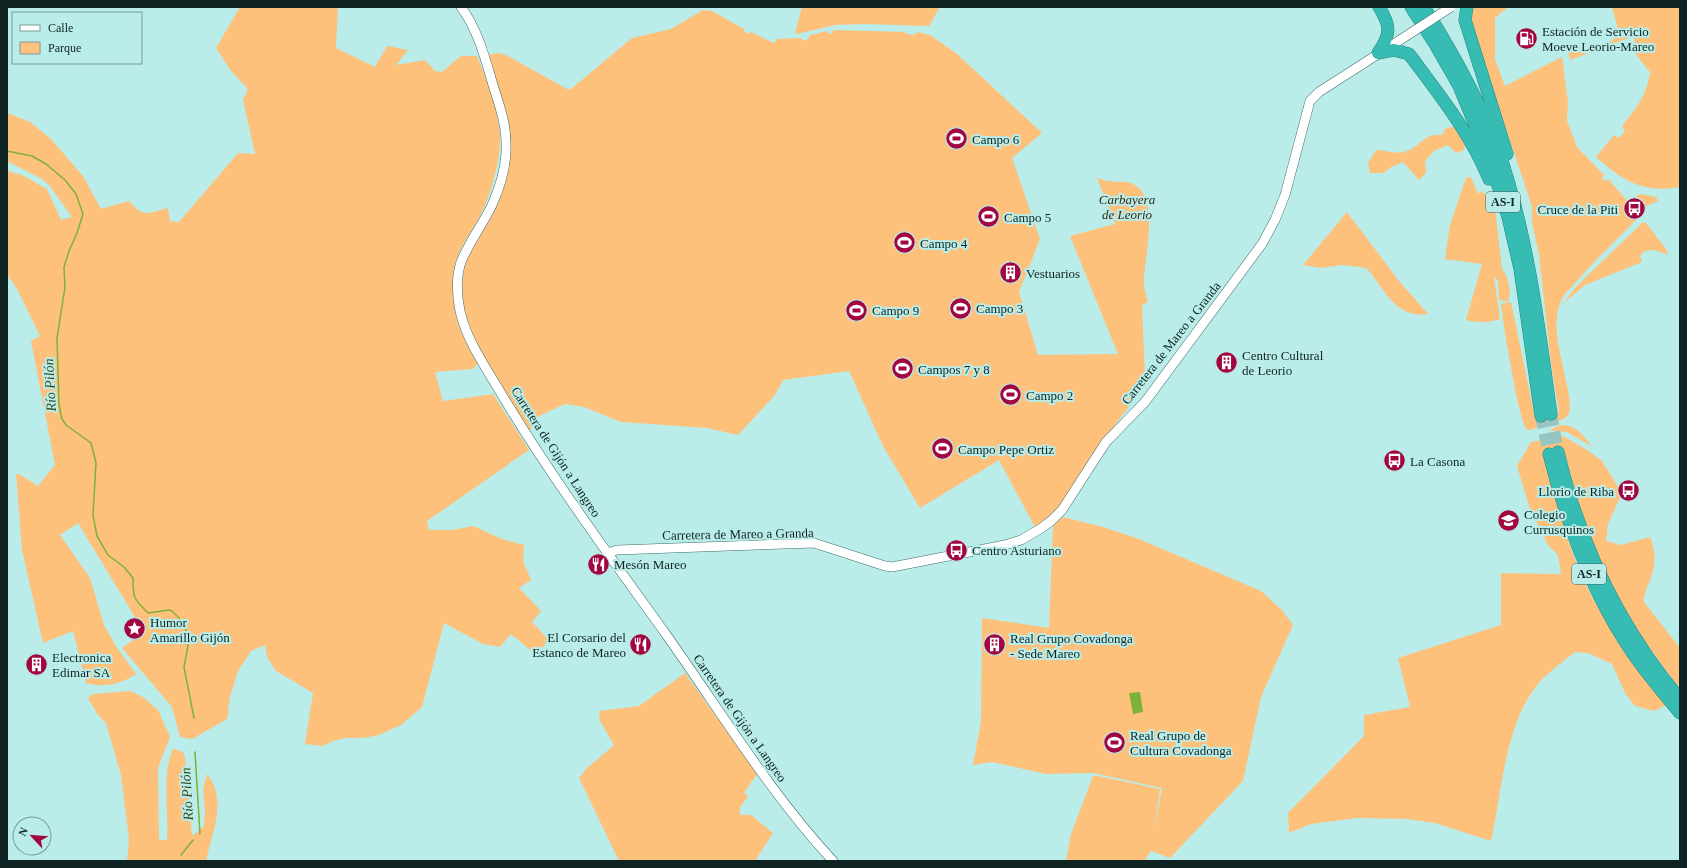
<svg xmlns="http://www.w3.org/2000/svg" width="1687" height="868" font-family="'Times New Roman',serif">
  <rect width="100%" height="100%" fill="#baede9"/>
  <path fill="#fdc17c" d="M240 7H338L336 48 375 67 387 46 408 50 396 65 425 60 435 71 442 72 461 56H477C487 81 499 110 500 137 501 159 491 194 481 214 473 231 459 246 455 265 451 287 453 314 462 334 466 344 473 354 478 363L473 369 435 372 443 401 493 394 529 450 427 521 429 530H453L473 526 502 539 524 545 523 561 531 580 519 588 541 611 532 622 548 639 544 646 534 653 511 634 500 647 483 644 444 623 422 707 401 725 379 735 363 738H345L333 741 323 746 305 744 313 693 276 671 267 657 265 645 251 651 238 671 230 697 227 719 192 739 180 737 172 707 122 648 144 632 78 523 60 535 90 578 104 625 117 648 136 674C121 684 104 688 86 683L73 631 43 643 22 550 16 474 21 475 38 486 55 465 31 341 40 336 17 289 7 274V171L22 175 47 189 61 220 72 217 50 186 42 179 7 161V113L30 122 50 138 83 176 101 209 129 201C145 219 146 213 168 208L170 221 179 222 238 153 255 154 243 100 248 89 231 71 216 48Z
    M802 7H940L929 26 864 24 835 25 797 34 795 33Z
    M1471 7H1508L1495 18V60L1505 86 1562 57 1568 102 1567 121 1577 147 1604 175 1602 178 1605 181 1608 179 1639 214 1637 219 1596 260 1564 295C1548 322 1562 357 1567 386 1569 396 1571 404 1569 414L1564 419 1530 430 1526 429C1520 415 1517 399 1514 384 1509 357 1504 331 1501 304L1511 302 1535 418 1550 417 1559 413 1551 363 1539 254 1532 223V207L1524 182 1472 30Z
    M1612 7H1680V187C1643 194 1622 180 1596 157L1614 135 1619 138 1625 131 1622 126C1636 108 1647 96 1650 72L1636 55 1634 36 1570 60 1567 46 1579 51 1612 41 1619 33Z
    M703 10 712 11 744 29V31L749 34 751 32 774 43 777 39 801 38 804 41 808 39 810 35 828 31 829 34H832L833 30 904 32 907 34 914 35 917 32 930 35 957 54 1042 133 1012 158 1040 239 1019 292 1038 355 1118 354 1070 236 1115 224 1097 178C1101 179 1105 181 1109 181 1117 183 1126 180 1133 184 1160 197 1145 256 1144 278 1143 286 1146 295 1148 302L1142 305 1145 376H1141L1134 400 1098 447 1056 513 1036 529 999 460 920 508 883 446 849 371 783 380 775 395 738 435 707 428 621 422 584 407 565 404 539 416 528 433 481 352 464 314 462 286 465 262 508 168 488 55 498 53 506 55 567 89H571L632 38 671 29Z
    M1455 126 1465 144 1464 150 1456 153 1448 145 1434 151 1425 161 1426 173 1419 180 1403 162 1391 167 1384 173H1370L1368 163 1376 150C1387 150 1396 155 1407 151 1421 146 1424 133 1442 135L1445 129Z
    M1471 177 1478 194 1481 191 1492 199 1496 216 1502 269 1507 277 1510 291 1508 302 1499 300 1498 281 1494 277 1500 319C1488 323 1478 323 1466 320L1482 264 1445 259 1450 225 1466 178Z
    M1641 194 1656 197 1658 201 1644 207 1636 200 1637 196Z
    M1347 212 1399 281 1428 314C1394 319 1385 288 1366 268L1343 265 1321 268 1303 265Z
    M1643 222 1646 223 1666 249 1668 255 1655 250 1644 251 1640 256 1642 262 1585 285 1564 303 1574 289 1586 277Z
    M1561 425C1577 425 1583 436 1593 447L1567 432 1549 430Z
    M1563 436 1587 450 1602 461 1622 493 1608 524 1606 541 1621 545 1650 537C1656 551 1656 566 1650 580 1647 588 1644 593 1644 602L1680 648V688C1648 649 1619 605 1600 559 1591 537 1583 515 1575 493 1571 479 1569 465 1564 451L1544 454 1543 456C1557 502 1569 554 1592 597 1612 635 1640 670 1666 705L1654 711 1635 706 1625 693 1612 664 1588 653 1575 652C1564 661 1547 673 1538 684 1505 723 1502 792 1491 841L1435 823 1407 819 1357 818 1311 824 1289 833 1288 813 1364 736V715L1410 707 1398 658 1501 625V573L1561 574 1558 555 1548 545 1529 506 1517 466 1531 442Z
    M1063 517 1103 527 1139 539 1261 591 1282 610 1293 625 1261 697 1243 781 1170 858 1151 851 1144 861H1066L1071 834 1093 776H1098L1160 789 1154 833 1162 788 1093 773 1046 774 992 762 973 765 981 722 982 618 1049 628 1053 526Z
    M685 673 757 774 744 793 748 796 741 806 739 811 741 815H751L773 833 755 861H619L579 778 587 768 613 746V743L600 721 599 711 639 706Z
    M130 691 143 697 158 710 170 737 158 768 159 840H167C169 810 161 778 173 749L183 752 185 758 192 836 204 826 205 810 203 789 207 774C228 800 212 832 206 861H127L129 839 121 775 106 723 98 715 88 698 93 694Z"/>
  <path fill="#7eb138" d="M1140 692 1143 712 1133 714 1129 693Z"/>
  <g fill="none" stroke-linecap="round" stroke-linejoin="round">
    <path stroke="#7eb138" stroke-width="1.5" d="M7 151 32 156 46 164 65 180 76 194 83 214 77 233 69 251 64 267 65 287 57 338 59 405 62 419 66 425 91 443 96 463 93 515 97 536 108 555 124 567 133 578C133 599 134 599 148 613L169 610 172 611 180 619 187 632 188 646 184 667 194 718
      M195 752 200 834
      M181 855 193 840"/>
    <path stroke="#98c5c1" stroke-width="12" stroke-dasharray="12 6" stroke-linecap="butt" d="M1551 414 1558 452
      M1541 416 1549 454"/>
    <defs>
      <path id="secondary" d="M461 7C478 30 485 58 493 85 499 104 506 123 506 143 507 165 501 185 492 205 483 224 469 242 461 262 456 277 457 296 460 311 467 342 487 369 502 395 552 478 609 555 665 633 720 710 769 792 833 861
        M608 553 617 550 814 543 885 566 892 567 1005 545 1021 540 1040 529 1051 521 1062 510 1106 442 1145 402 1262 244 1275 220 1285 195 1310 101 1319 92 1400 40"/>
      <path id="highway" d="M1411 7 1435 44 1459 86 1491 164 1508 217 1520 269 1541 416
        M1424 7C1455 56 1483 106 1502 161 1529 243 1539 329 1551 414
        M1467 7 1465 20 1507 154
        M1378 53 1394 50 1409 54C1438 93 1471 134 1489 179
        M1378 53C1391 34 1391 26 1379 7
        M1558 452C1562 468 1566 484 1571 499 1594 572 1631 641 1680 699
        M1549 454C1567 525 1592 595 1634 655 1648 675 1664 694 1680 713"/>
    </defs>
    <use href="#secondary" stroke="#3c6c69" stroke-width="10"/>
    <use href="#highway" stroke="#298781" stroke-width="13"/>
    <use href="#secondary" stroke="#fff" stroke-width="9"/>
    <use href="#highway" stroke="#37bcb4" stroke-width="12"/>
    <defs>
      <path id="secondary-bridge" d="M1400 40 1451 7"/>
    </defs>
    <use href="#secondary-bridge" stroke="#3c6c69" stroke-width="10" stroke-linecap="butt"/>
    <use href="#secondary-bridge" stroke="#fff" stroke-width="9"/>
  </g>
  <defs>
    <symbol id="fuel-disc" viewBox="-11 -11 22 22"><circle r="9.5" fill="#a20641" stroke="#baede9"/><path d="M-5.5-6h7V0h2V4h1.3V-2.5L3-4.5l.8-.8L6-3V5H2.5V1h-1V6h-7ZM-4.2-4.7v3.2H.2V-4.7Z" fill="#fff"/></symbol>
    <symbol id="stadium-disc" viewBox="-11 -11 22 22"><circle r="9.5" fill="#a20641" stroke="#baede9"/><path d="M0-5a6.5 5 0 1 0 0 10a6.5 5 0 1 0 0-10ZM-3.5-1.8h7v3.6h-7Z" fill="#fff"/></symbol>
    <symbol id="bus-disc" viewBox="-11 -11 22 22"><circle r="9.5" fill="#a20641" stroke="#baede9"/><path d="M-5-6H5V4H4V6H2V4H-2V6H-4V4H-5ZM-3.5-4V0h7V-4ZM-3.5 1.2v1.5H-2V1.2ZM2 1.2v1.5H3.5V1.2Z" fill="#fff"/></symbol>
    <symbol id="building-disc" viewBox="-11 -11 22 22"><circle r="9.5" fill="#a20641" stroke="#baede9"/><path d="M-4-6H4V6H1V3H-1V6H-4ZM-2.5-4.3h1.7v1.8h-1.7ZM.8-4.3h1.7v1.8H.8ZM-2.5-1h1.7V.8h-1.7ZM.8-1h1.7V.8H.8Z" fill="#fff"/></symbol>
    <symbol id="school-disc" viewBox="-11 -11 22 22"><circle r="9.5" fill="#a20641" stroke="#baede9"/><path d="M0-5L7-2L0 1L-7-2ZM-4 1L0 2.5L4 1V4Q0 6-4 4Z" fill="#fff"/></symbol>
    <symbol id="restaurant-disc" viewBox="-11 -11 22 22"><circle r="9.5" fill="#a20641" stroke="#baede9"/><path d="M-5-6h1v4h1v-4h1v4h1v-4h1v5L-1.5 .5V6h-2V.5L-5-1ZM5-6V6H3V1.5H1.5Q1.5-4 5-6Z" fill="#fff"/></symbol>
    <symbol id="sight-disc" viewBox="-11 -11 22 22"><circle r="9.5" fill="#a20641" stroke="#baede9"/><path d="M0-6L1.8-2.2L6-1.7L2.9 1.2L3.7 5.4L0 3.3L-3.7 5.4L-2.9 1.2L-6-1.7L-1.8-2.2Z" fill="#fff"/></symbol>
  </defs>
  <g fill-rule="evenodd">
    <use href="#fuel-disc" x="1514" y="26" width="25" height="25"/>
    <use href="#stadium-disc" x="944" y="126" width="25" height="25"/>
    <use href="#bus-disc" x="1622" y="196" width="25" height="25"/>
    <use href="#stadium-disc" x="976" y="204" width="25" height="25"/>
    <use href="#stadium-disc" x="892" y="230" width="25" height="25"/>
    <use href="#building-disc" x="998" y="260" width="25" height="25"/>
    <use href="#stadium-disc" x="948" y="296" width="25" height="25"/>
    <use href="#stadium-disc" x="844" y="298" width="25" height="25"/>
    <use href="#building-disc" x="1214" y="350" width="25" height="25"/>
    <use href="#stadium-disc" x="890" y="356" width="25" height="25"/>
    <use href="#stadium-disc" x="998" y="382" width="25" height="25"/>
    <use href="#stadium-disc" x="930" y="436" width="25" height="25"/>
    <use href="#bus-disc" x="1382" y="448" width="25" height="25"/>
    <use href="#bus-disc" x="1616" y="478" width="25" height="25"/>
    <use href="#school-disc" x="1496" y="508" width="25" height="25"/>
    <use href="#bus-disc" x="944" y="538" width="25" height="25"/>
    <use href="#restaurant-disc" x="586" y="552" width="25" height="25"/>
    <use href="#sight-disc" x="122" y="616" width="25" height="25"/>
    <use href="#restaurant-disc" x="628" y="632" width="25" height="25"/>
    <use href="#building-disc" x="982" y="632" width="25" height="25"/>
    <use href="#building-disc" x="24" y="652" width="25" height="25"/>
    <use href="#stadium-disc" x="1102" y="730" width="25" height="25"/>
  </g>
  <g text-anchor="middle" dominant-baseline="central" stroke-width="4" stroke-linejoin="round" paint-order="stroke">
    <g fill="#baede9" stroke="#42605e" stroke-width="1">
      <rect x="1486" y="192" width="34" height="20" rx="3"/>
      <rect x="1572" y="564" width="34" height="20" rx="3"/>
    </g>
    <g font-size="12" font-weight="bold" fill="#0f2422">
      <text x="1503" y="202">AS-I</text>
      <text x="1589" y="574">AS-I</text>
    </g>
    <g font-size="13" fill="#0f2422" stroke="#baede9" text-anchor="start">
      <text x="1542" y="31">Estación de Servicio<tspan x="1542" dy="15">Moeve Leorio-Mareo</tspan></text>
      <text x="972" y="139">Campo 6</text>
      <text x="1618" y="209" text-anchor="end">Cruce de la Piti</text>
      <text x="1004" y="217">Campo 5</text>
      <text x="920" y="243">Campo 4</text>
      <text x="1026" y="273">Vestuarios</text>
      <text x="976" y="308">Campo 3</text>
      <text x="872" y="310">Campo 9</text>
      <text x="1242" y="355">Centro Cultural<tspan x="1242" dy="15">de Leorio</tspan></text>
      <text x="918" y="369">Campos 7 y 8</text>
      <text x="1026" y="395">Campo 2</text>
      <text x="958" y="449">Campo Pepe Ortiz</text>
      <text x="1410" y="461">La Casona</text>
      <text x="1614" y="491" text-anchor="end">Llorio de Riba</text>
      <text x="1524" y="514">Colegio<tspan x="1524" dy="15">Currusquinos</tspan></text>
      <text x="972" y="550">Centro Asturiano</text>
      <text x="614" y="564">Mesón Mareo</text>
      <text x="150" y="622">Humor<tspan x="150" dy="15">Amarillo Gijón</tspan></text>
      <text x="626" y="637" text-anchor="end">El Corsario del<tspan x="626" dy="15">Estanco de Mareo</tspan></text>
      <text x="1010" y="638">Real Grupo Covadonga<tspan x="1010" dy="15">- Sede Mareo</tspan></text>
      <text x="52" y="657">Electronica<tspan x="52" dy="15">Edimar SA</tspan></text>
      <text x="1130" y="735">Real Grupo de<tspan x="1130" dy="15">Cultura Covadonga</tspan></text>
    </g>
    <g font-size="13" font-style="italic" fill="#362614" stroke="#baede9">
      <text x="1127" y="199">Carbayera<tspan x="1127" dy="15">de Leorio</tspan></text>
    </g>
    <g font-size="13" fill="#0f2422" stroke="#baede9">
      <text transform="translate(1171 343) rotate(-52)">Carretera de Mareo a Granda</text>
      <text transform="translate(556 452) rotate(57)">Carretera de Gijón a Langreo</text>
      <text transform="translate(738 534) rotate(-1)">Carretera de Mareo a Granda</text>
      <text transform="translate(740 718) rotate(55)">Carretera de Gijón a Langreo</text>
    </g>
    <g font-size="14" font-style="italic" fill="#334819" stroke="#baede9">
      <text transform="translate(50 385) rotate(-93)">Río Pilón</text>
      <text transform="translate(187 794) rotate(-93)">Río Pilón</text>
    </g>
  </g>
  <rect width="1687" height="868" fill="none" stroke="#0f2422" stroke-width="16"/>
  <rect x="12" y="12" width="130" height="52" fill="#baede9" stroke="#769d99"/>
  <rect x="20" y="25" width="20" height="6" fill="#ffffff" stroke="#769d99"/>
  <text x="48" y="32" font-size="12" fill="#0f2422">Calle</text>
  <rect x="20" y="42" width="20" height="12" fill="#fdc17c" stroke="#769d99"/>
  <text x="48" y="52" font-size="12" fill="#0f2422">Parque</text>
  <g transform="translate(32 836) rotate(296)"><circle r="19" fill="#baede9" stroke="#769d99"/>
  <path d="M0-3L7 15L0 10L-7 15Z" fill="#a20641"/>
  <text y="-6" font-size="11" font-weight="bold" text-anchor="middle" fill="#0f2422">N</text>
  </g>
</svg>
